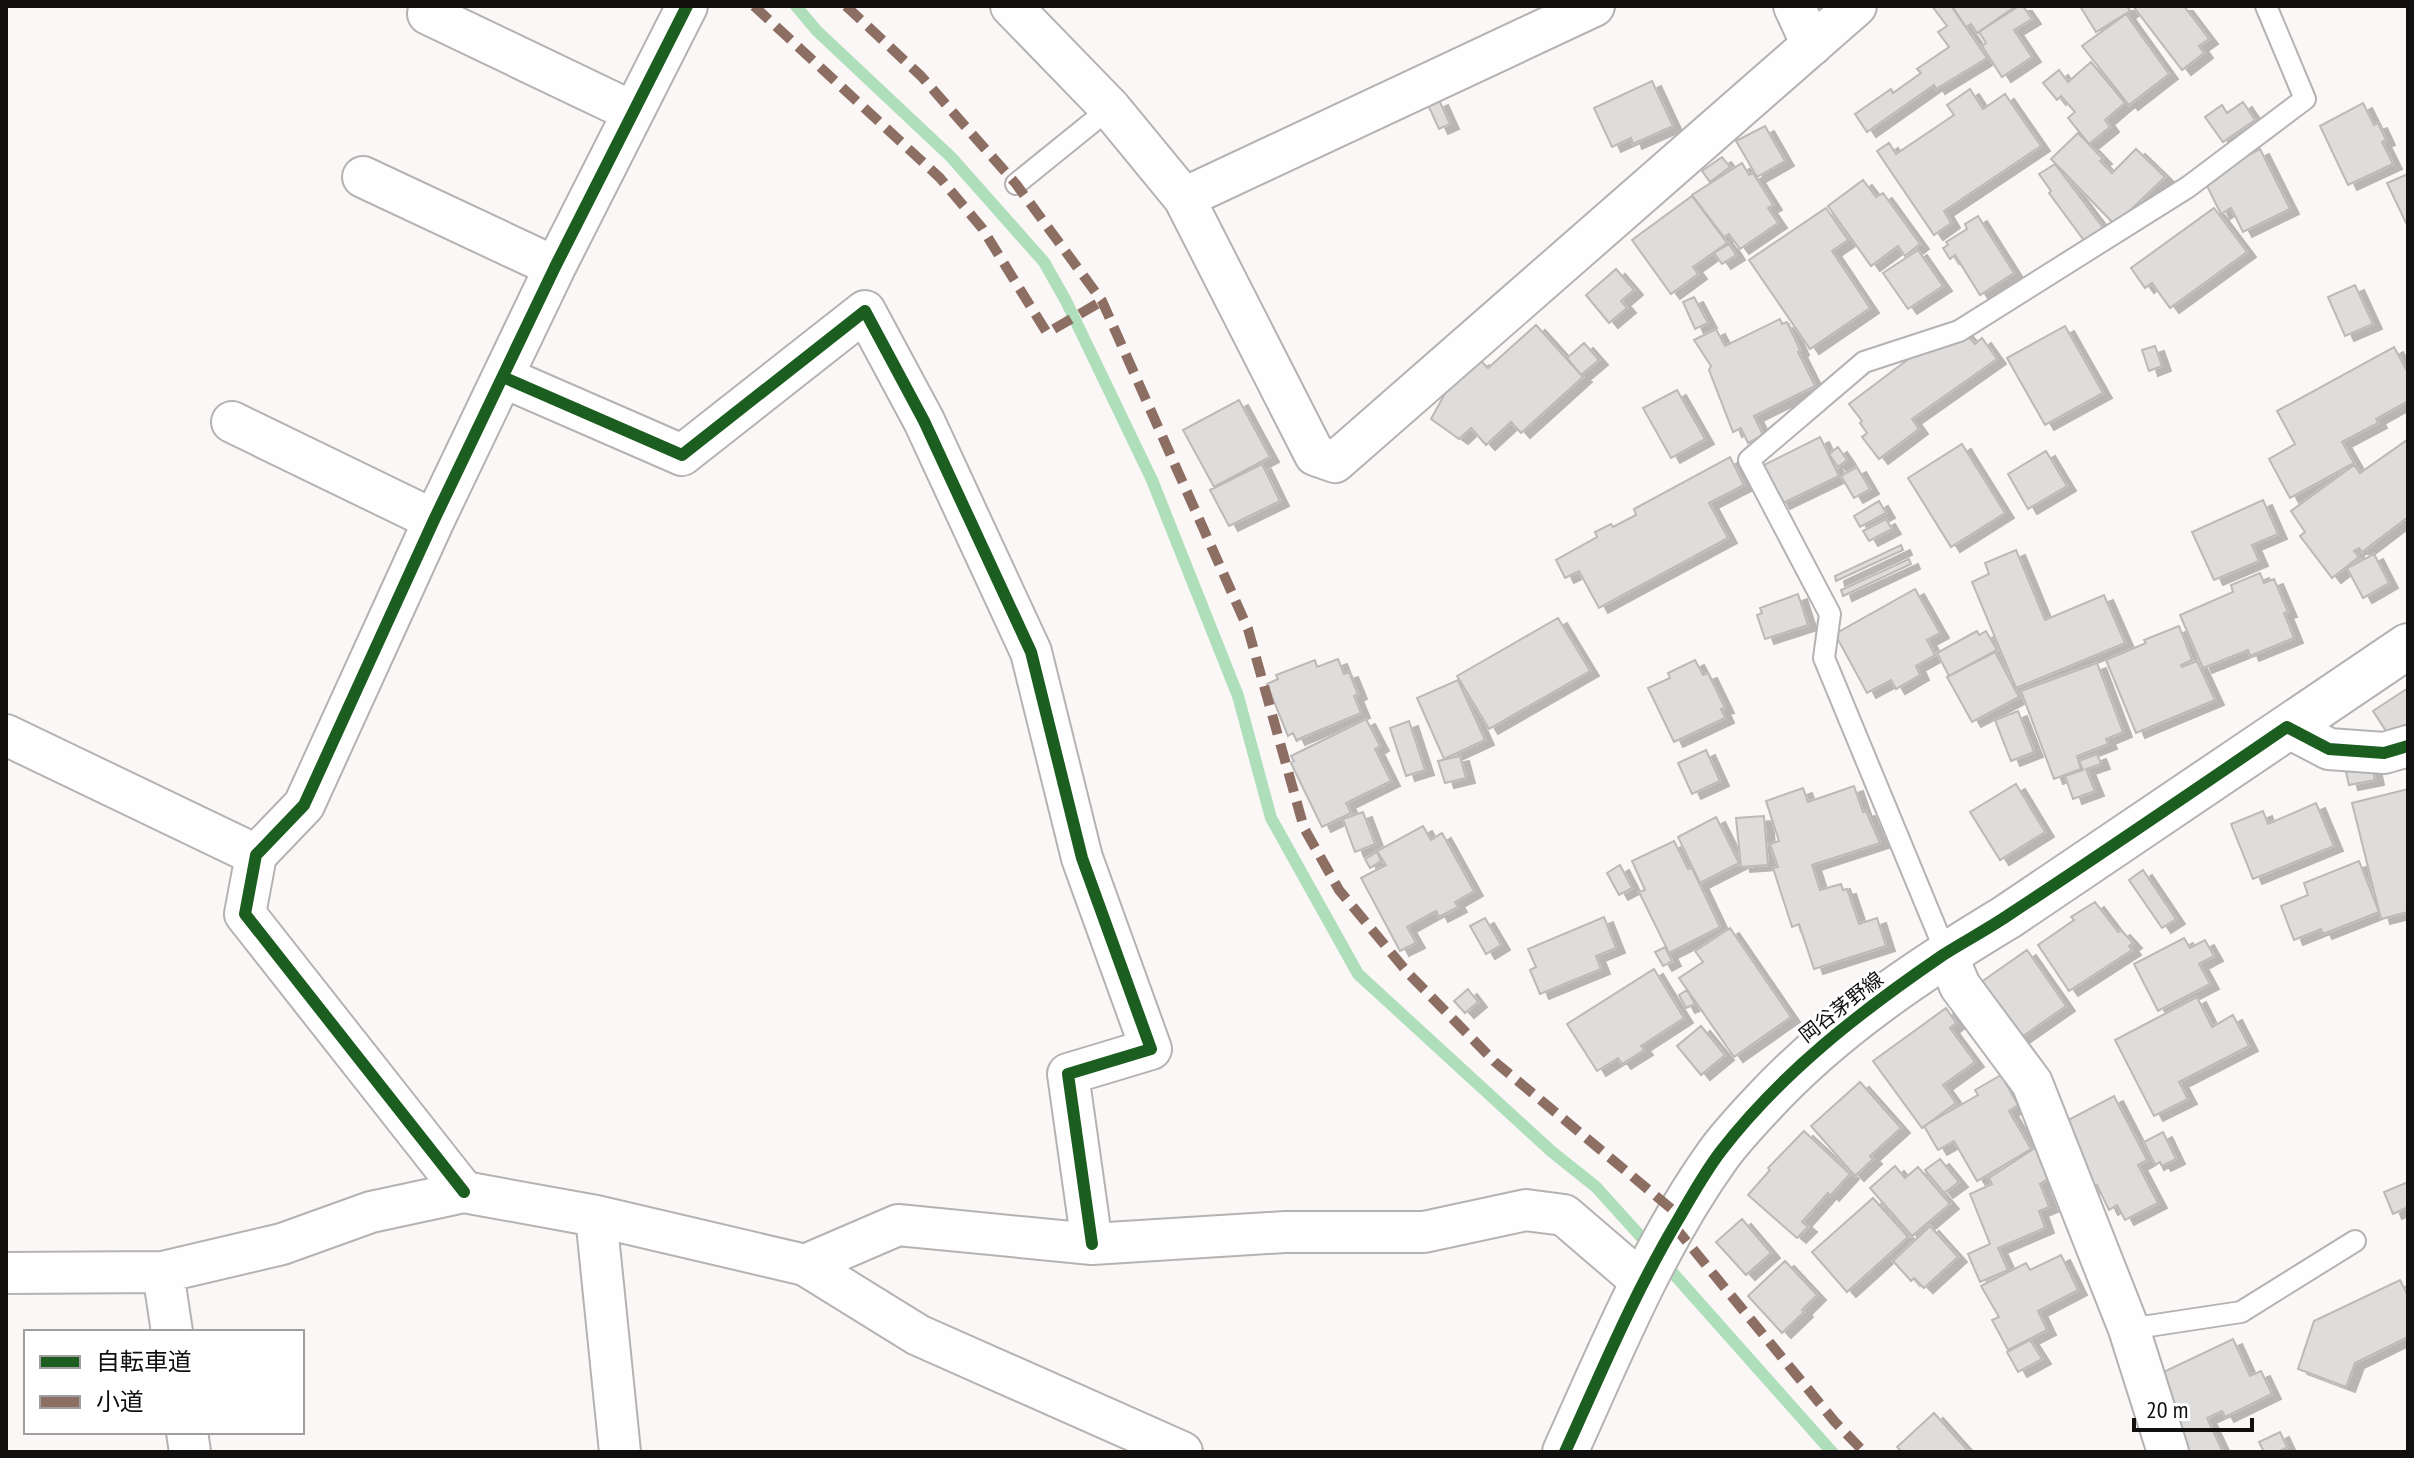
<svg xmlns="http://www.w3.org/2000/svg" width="2414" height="1458" font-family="'PT Sans Narrow','Noto Sans JP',sans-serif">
  <defs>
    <filter id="shadow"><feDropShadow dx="9" dy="5" stdDeviation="0" flood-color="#0004"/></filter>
  </defs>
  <rect width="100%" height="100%" fill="#fcf7f7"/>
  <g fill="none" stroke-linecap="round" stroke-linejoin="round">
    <path stroke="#aedfba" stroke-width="12" d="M796 6 817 31 951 157 1044 262 1066 301 1152 480 1238 696 1271 818 1358 974 1551 1151 1596 1187 1652 1249
      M1664 1263 1832 1452"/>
  </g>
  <path fill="#dfdcdc" stroke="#bcb9b9" stroke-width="2" filter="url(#shadow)" d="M1932 6H1951L1987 58 1936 89 1934 85 1867 132 1855 114 1891 89 1893 93 1921 73 1917 69 1949 47 1938 32 1947 26Z
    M1952 6H2016L1977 33 1971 24 1966 27Z
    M2019 6H2023L2032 19 2014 30 2032 57 2002 77 1982 46 1986 43 1979 32Z
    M2080 6H2127L2130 11 2096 32Z
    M2133 6H2184L2209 39 2199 46 2204 53 2182 70Z
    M2126 14 2169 74 2129 105 2082 46Z
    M2091 62 2125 103 2105 120 2110 127 2089 144 2068 118 2075 112 2061 96 2057 100 2043 83 2059 70 2068 82Z
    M1652 81 1673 126 1633 144 1631 138 1612 147 1594 108Z
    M1970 89 1983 109 2005 94 2041 146 1944 211 1951 223 1934 235 1877 151 1889 143 1896 154 1954 115 1947 105Z
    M1439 100 1450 124 1439 129 1428 105Z
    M2243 102 2255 120 2223 142 2205 117 2222 105 2227 113Z
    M2363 103 2374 125 2378 123 2386 140 2382 142 2393 164 2348 185 2320 126Z
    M1765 126 1785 161 1757 177 1736 141Z
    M2078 133 2103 159 2100 161 2112 173 2136 149 2165 177 2115 225 2051 159Z
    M2260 149 2290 209 2243 232 2231 208 2221 214 2206 184 2217 179 2214 172Z
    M1722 157 1730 167 1710 182 1702 171Z
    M1742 163 1749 175 1753 173 1773 205 1768 208 1778 223 1740 249 1729 234 1724 237 1692 195Z
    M2055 164 2107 233 2088 246 2049 193 2051 191 2039 174Z
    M2408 174V222L2406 223 2387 183Z
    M1863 180 1876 197 1883 193 1920 244 1905 256 1898 246 1871 266 1828 206Z
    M1692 196 1727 243 1693 267 1698 274 1671 294 1632 240Z
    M1826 208 1848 240 1832 251 1870 308 1810 349 1749 260Z
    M2214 208 2247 252 2170 308 2152 283 2145 288 2131 268Z
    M1978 216 2014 273 1980 295 1955 255 1950 259 1943 248 1948 245 1946 242 1967 229 1965 224Z
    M1729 244 1736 255 1722 264 1714 253Z
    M1918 250 1943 286 1908 309 1883 273Z
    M1616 269 1634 290 1621 301 1627 308 1609 323 1586 295Z
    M2355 285 2373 324 2345 336 2328 297Z
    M1694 297 1708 323 1695 329 1683 302Z
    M1780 319 1782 324 1787 322 1800 350 1798 352 1815 386 1754 416 1763 435 1748 443 1741 428 1733 432 1709 370 1711 366 1694 340 1716 329 1725 346Z
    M1956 323 1975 344 1982 338 1997 359 1912 419 1919 429 1879 459 1862 437 1867 433 1860 423 1862 421 1849 404Z
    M1536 325 1583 377 1521 433 1511 422 1486 445 1471 428 1459 439 1431 419 1447 390 1445 388 1480 360 1488 368Z
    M2065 326 2103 393 2045 425 2007 358Z
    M1584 343 1599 360 1581 375 1567 358Z
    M2155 346 2162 366 2149 371 2142 350Z
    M2394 347 2408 373V401L2376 419 2378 423 2342 442 2354 463 2290 498 2269 459 2295 444 2277 411Z
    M1677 390 1705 439 1671 458 1643 408Z
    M1239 400 1270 457 1214 487 1183 430Z
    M1820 437 1839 476 1781 504 1762 466Z
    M2407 440 2408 517 2362 552 2359 548 2354 551 2359 557 2332 578 2300 536 2305 532 2291 511 2354 465 2360 473Z
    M1962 444 2005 513 1951 547 1908 478Z
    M1838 447 1847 460 1838 467 1829 454Z
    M2046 451 2067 486 2028 509 2008 474Z
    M1730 457 1744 485 1709 503 1728 538 1599 608 1579 571 1565 578 1556 560 1597 537 1595 532 1611 524 1613 527 1636 515 1634 509Z
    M1262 464 1280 501 1229 526 1210 490Z
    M1857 467 1870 489 1854 498 1841 476Z
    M2263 500 2278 534 2252 545 2259 561 2214 580 2192 532Z
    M1879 501 1886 513 1860 527 1854 516Z
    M1886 519 1892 529 1869 541 1863 531Z
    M1901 545 1903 550 1836 581 1835 576Z
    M2016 550 2045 620 2104 595 2125 643 2016 688 1972 582 1989 574 1985 563Z
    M2374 554 2389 583 2363 598 2347 568Z
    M1909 559 1911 564 1843 596 1841 590Z
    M2260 573 2264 583 2274 579 2288 612 2284 613 2294 638 2250 656 2248 650 2203 668 2180 615 2233 592 2231 585Z
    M1915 589 1940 633 1927 640 1935 655 1916 666 1920 675 1896 689 1891 680 1867 693 1835 634Z
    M1798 594 1808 625 1765 639 1757 615 1762 613 1760 608Z
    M1558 618 1590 671 1489 729 1457 676Z
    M2179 626 2192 660 2181 665 2182 667 2197 661 2215 700 2136 733 2106 660 2146 643 2144 640Z
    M1977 631 1979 635 1986 631 1997 650 1949 676 1937 653Z
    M1995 652 2019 697 1972 722 1947 677Z
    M1338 659 1344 674 1349 672 1358 694 1354 696 1361 713 1296 740 1293 733 1288 736 1267 684 1278 679 1276 675 1315 660 1317 667Z
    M1695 660 1703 675 1708 673 1725 708 1721 709 1725 718 1674 742 1648 688 1670 678 1668 673Z
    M2097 663 2123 732 2106 739 2108 744 2077 756 2081 769 2054 779 2021 691Z
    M1458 680 1485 740 1444 759 1417 698Z
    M2408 688V724L2386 731 2373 711Z
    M2018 711 2034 752 2011 761 1995 720Z
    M1366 719 1380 746 1375 749 1391 781 1346 803 1351 813 1322 827 1291 763 1294 761 1291 756Z
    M1409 721 1425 770 1406 776 1390 728Z
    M1706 750 1720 781 1692 794 1678 763Z
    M2097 754 2101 764 2086 769 2095 791 2073 799 2065 776 2083 770 2079 761Z
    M1460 756 1466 778 1445 783 1438 761Z
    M2372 766 2375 780 2349 785 2346 772Z
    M2016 784 2045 832 2000 860 1970 812Z
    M1854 786 1863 812 1866 811 1880 843 1812 865 1820 890 1841 884 1843 890 1847 889 1859 924 1877 918 1886 946 1814 969 1799 924 1792 927 1773 868 1778 867 1770 844 1779 841 1766 801 1803 788 1808 802Z
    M2408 789V912L2381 919 2352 803Z
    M2316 803 2334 846 2253 879 2231 824 2263 811 2268 824Z
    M1363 812 1375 844 1355 852 1343 819Z
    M1764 816 1768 865 1741 867 1736 818Z
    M1716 817 1739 863 1700 883 1678 837Z
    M1423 826 1431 840 1442 833 1474 891 1455 902 1458 907 1439 917 1436 911 1407 927 1416 943 1400 951 1361 878 1386 865 1377 851Z
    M1674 841 1688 869 1692 868 1720 927 1669 953 1639 892 1645 890 1632 861Z
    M1377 852 1381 861 1370 868 1365 859Z
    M2359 861 2379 912 2323 934 2321 929 2294 940 2281 906 2308 895 2304 883Z
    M1620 865 1632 888 1619 895 1607 873Z
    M2143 870 2176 919 2162 928 2129 880Z
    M2095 902 2118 932 2121 930 2133 943 2129 946 2132 950 2069 991 2038 945 2074 920 2071 917Z
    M1604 917 1616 948 1596 956 1601 969 1540 994 1530 970 1536 967 1528 949Z
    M1485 918 1501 945 1486 954 1470 926Z
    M1730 928 1791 1017 1734 1057 1679 978 1703 962 1695 951Z
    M2184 938 2190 948 2205 940 2214 956 2199 964 2210 984 2158 1011 2134 964Z
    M1665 947 1672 961 1663 966 1655 952Z
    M2027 950 2066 1006 2016 1041 1977 985Z
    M1654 969 1684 1018 1641 1046 1644 1050 1622 1064 1618 1058 1597 1071 1567 1024Z
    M1468 989 1478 1002 1465 1013 1454 1001Z
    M1687 990 1695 1004 1686 1008 1679 995Z
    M2197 997 2212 1027 2233 1015 2249 1046 2179 1082 2188 1099 2154 1116 2115 1040Z
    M1946 1008 1956 1023 1950 1028 1975 1062 1943 1085 1956 1103 1922 1128 1873 1061Z
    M1701 1026 1725 1055 1701 1075 1677 1046Z
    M2001 1075 2018 1105 2009 1111 2031 1149 1977 1181 1954 1141 1938 1150 1924 1126 1978 1095 1975 1090Z
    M1860 1082 1901 1128 1870 1156 1873 1159 1855 1176 1811 1126Z
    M2114 1096 2147 1160 2138 1165 2158 1203 2125 1220 2117 1205 2109 1210 2097 1185 2090 1189 2057 1126Z
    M1804 1131 1850 1174 1830 1196 1828 1193 1802 1222 1808 1227 1797 1238 1748 1195 1770 1170 1768 1168Z
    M2163 1132 2176 1159 2162 1166 2160 1162 2155 1165 2144 1142Z
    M2038 1146 2053 1176 2040 1184 2049 1207 2039 1211 2045 1228 1998 1248 2008 1270 1980 1282 1968 1254 1990 1244 1970 1194 1992 1184 1989 1178Z
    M1940 1159 1959 1182 1944 1193 1925 1170Z
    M1895 1166 1905 1178 1918 1167 1950 1204 1912 1236 1870 1188Z
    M2408 1182V1207L2393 1214 2384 1192Z
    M1873 1198 1908 1237 1847 1292 1812 1252Z
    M1742 1219 1771 1253 1746 1275 1716 1242Z
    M1930 1226 1958 1257 1924 1288 1914 1278 1911 1281 1893 1261Z
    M2061 1255 2078 1290 2038 1311 2047 1330 2008 1350 1992 1320 1999 1317 1981 1286 2026 1263 2030 1270Z
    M1785 1261 1817 1295 1802 1310 1804 1312 1782 1333 1748 1296Z
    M2400 1280 2408 1296V1337L2355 1363 2346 1387 2298 1369 2314 1321Z
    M2233 1339 2250 1376 2261 1371 2272 1394 2225 1417 2222 1411 2207 1418 2223 1452H2179L2155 1376Z
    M2030 1340 2042 1359 2018 1372 2007 1352Z
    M1934 1413 1969 1452H1902L1897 1447Z
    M2280 1432 2287 1447 2278 1452H2264L2259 1442Z"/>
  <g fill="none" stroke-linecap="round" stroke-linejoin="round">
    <defs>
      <path id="service" d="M1016 184 1110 108
        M1946 953 1824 658 1830 614 1749 460 1864 362 1959 331 2188 187 2305 99 2266 6
        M2129 1329 2241 1312 2355 1241"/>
      <path id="minor" d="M1011 6 1110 108 1184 198 1315 455 1335 462 1856 6
        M1794 6 1812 45
        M428 14 633 112
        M363 177 555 267
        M1184 198 1594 6
        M503 377 682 455 865 311 924 421 1031 652 1082 858 1151 1049 1068 1074 1092 1244
        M232 422 434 520
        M2287 727 2329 749 2384 753 2408 746
        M6 735 256 855
        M1946 953 1960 986 2032 1083 2129 1329 2168 1452
        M464 1192 245 914 256 855 304 805 434 520 555 267 687 6
        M596 1216 620 1452
        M805 1265 898 1225 1092 1244 1285 1232H1424L1526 1210 1564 1215 1642 1282
        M163 1272 172 1332
        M6 1273 163 1272 282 1244 371 1212 464 1192 596 1216 805 1265 918 1335 1182 1452
        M187 1432 190 1452"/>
      <path id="primary" d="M1565 1452C1611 1351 1653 1246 1718 1155 1731 1137 1747 1120 1762 1104 1832 1028 1919 970 2007 917L2408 646"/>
    </defs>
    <use href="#service" stroke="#b5b2b2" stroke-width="24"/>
    <use href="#minor" stroke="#b5b2b2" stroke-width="44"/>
    <use href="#primary" stroke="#b5b2b2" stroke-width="48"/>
    <use href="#service" stroke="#fffefe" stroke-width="20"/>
    <use href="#minor" stroke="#fffefe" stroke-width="40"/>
    <use href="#primary" stroke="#fffefe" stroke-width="44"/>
    <path stroke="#8d6e63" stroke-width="10" stroke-dasharray="20 10" stroke-linecap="butt" d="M754 6 940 178 982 228 1047 333 1102 301
      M846 6 921 76 1016 184 1102 301 1248 629 1304 828 1339 890 1408 973 1495 1062 1680 1216
      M1674 1226 1835 1422 1864 1452"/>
    <defs>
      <path id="cycleway" d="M503 377 682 455 865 311 924 421 1031 652 1082 858 1151 1049 1068 1074 1092 1244
        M464 1192 245 914 256 855 304 805 434 520 555 267 687 6
        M1565 1452C1601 1373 1634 1293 1679 1218 1692 1195 1705 1172 1721 1151 1782 1072 1861 1011 1943 955 1965 941 1988 929 2010 914 2103 853 2195 790 2287 727L2329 749 2384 753 2408 746"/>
    </defs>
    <use href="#cycleway" stroke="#fff" stroke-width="17"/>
    <use href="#cycleway" stroke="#1b5e20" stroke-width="12"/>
  </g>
  <g text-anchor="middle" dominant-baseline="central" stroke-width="6" stroke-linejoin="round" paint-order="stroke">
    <g font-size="20" fill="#120f0f" stroke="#fff">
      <text transform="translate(1841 1007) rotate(-38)">岡谷茅野線</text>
    </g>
  </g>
  <rect width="2414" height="1458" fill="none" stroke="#120f0f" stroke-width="16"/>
  <rect x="24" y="1330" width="280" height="104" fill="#ffffff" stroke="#a09f9f" stroke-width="2"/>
  <rect x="40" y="1356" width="40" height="12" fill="#1b5e20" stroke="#a09f9f" stroke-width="2"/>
  <text x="96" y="1370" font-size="24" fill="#120f0f">自転車道</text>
  <rect x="40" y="1396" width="40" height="12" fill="#8d6e63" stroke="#a09f9f" stroke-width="2"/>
  <text x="96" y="1410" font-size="24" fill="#120f0f">小道</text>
  <path d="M2134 1418v12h118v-12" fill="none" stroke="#120f0f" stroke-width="4"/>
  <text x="2146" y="1418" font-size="24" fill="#120f0f" stroke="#ffffff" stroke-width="6" paint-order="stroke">20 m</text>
</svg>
